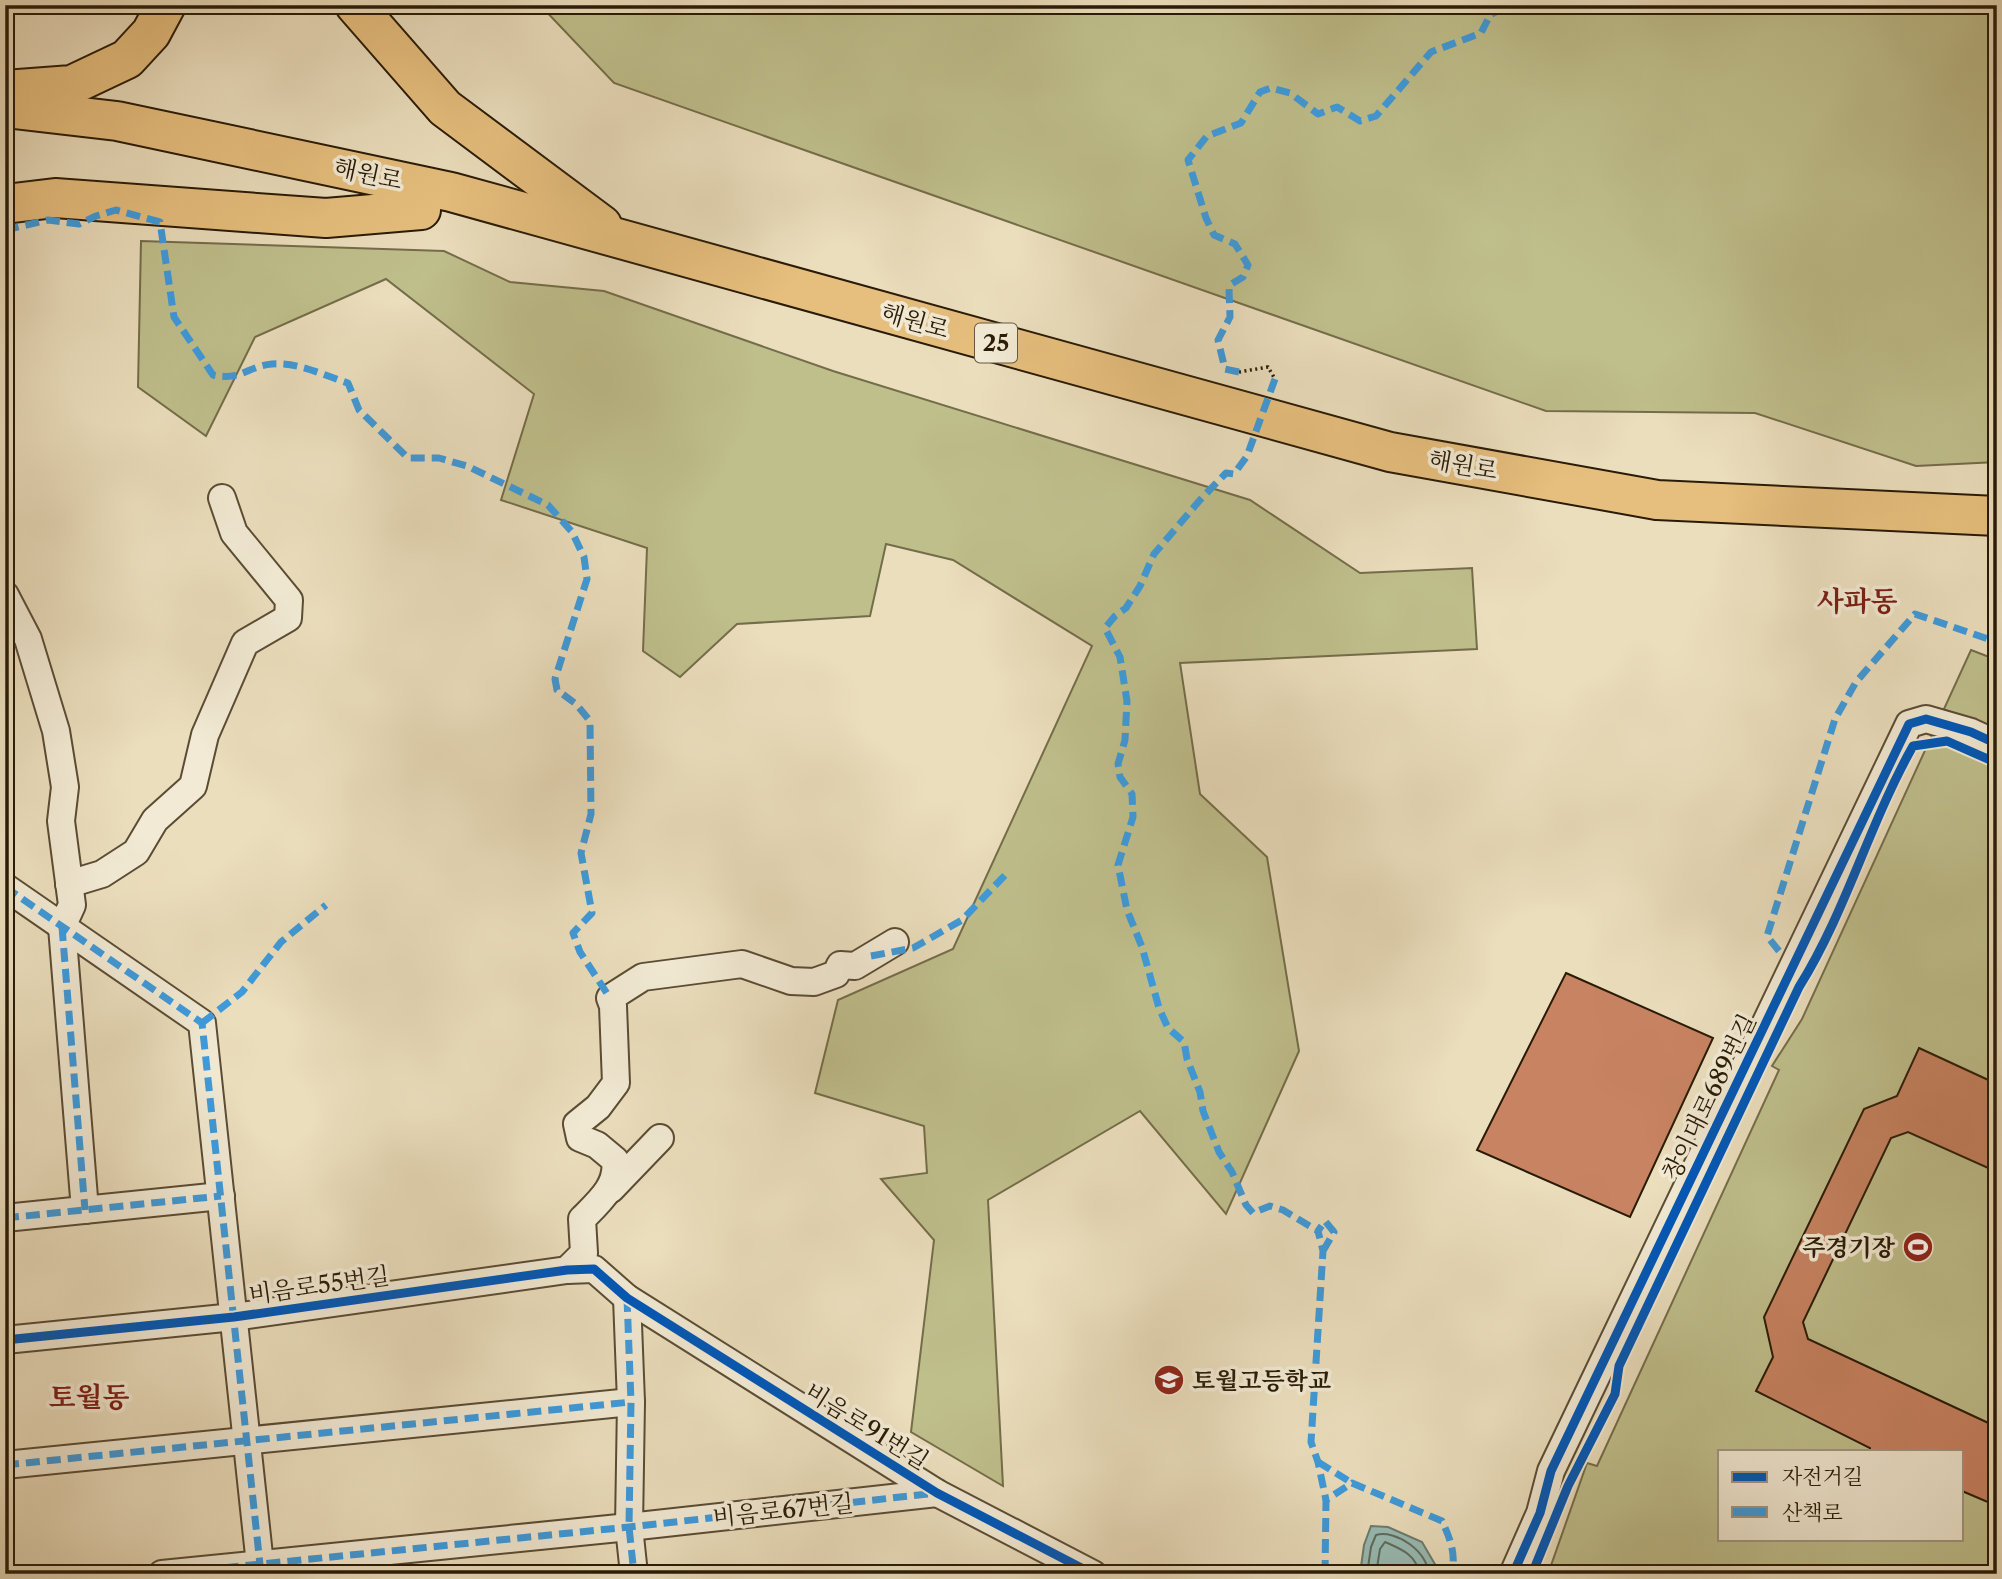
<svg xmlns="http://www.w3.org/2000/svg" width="2002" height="1579" font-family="'Libre Caslon Text','Noto Serif KR',serif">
<rect width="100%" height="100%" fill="#ebdebd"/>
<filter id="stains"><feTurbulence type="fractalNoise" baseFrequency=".00286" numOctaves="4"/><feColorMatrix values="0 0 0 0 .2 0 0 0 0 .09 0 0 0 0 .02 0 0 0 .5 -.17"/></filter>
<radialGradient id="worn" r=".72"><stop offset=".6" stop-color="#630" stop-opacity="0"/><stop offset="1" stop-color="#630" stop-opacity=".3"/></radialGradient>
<!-- green -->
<g fill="#bfbf8c" stroke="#746d4a" stroke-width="2" fill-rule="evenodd">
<polygon points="540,5 1997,5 1997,462 1916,466 1755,413 1546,411 614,83"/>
<polygon points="141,241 444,251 510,282 604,291 833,371 1250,500 1360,573 1472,568 1477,649 1180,663 1200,794 1267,857 1299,1051 1226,1214 1140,1111 988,1200 1003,1486 911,1432 934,1240 881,1179 927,1173 924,1126 815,1093 838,1000 953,949 1092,646 953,560 886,544 870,616 737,624 680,677 643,651 647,548 501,500 534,394 386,279 255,337 206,436 138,387"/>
<path d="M1971,650L1997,660V1574H1548L1587,1463L1597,1466L1779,1070L1772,1066L1802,1019ZM1720,1451H1962V1539H1720Z"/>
</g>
<!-- water -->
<polygon fill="#98bcb5" stroke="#6c7c6f" stroke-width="2" points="1371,1526 1388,1527 1422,1542 1436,1566 1435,1574 1360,1574 1364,1545"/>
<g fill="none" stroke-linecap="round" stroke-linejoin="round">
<!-- shore -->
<g stroke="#606c5e" stroke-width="2">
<path d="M1367,1574L1371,1547L1376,1535C1395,1529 1429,1552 1428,1574"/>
<path d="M1376,1574L1380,1549L1385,1542C1401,1549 1417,1555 1419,1574"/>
</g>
</g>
<!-- building -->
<g fill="#c88362" stroke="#291b07" stroke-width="2">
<polygon points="1566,973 1713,1038 1630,1217 1477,1150"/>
<polygon points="1919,1048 1997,1084 1997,1172 1908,1132 1891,1138 1803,1322 1808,1339 1997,1427 1997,1506 1962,1491 1962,1451 1870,1451 1870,1448 1756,1391 1773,1357 1764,1317 1864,1109 1897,1096"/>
</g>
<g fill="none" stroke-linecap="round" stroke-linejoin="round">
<!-- minor casing -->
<g stroke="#5a4c34" stroke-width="30">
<g id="minor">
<polyline points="5,595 28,639 56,731 65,787 61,821 72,905 62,927 85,1210"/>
<polyline points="69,884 102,874 136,852 155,820 193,786 205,735 245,643 288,618 289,600 234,533 222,498"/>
<polyline points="5,887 202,1023 261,1574"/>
<polyline points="611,1189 660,1138"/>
<polyline points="5,1218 221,1196"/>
<path d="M567,1270L584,1253L582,1219C599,1202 619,1185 615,1160L597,1145L580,1138L577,1124L598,1107L616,1083L613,1006L610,998L643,977L742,964L791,981L814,982L836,974L840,965L855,966L895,942"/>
<polyline points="627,1298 631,1402 629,1527 634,1574"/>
<polyline points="5,1340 234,1317 567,1270 594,1269 627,1298 937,1493 1093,1574"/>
<polyline points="5,1465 631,1402"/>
<polyline points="162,1574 629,1527 937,1493"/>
<polyline points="1513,1574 1540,1513 1551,1471 1909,724 1926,719 1971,732 1997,744"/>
</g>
</g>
<!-- highway casing -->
<g stroke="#291b07" stroke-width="42">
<g id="highway">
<polyline points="355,5 445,108 602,225"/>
<polyline points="5,90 72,85 127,59 151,33 166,5"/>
<polyline points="5,108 117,121 451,192 1390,452 1657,500 1997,516"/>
<polyline points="5,204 55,198 326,218 421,210"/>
</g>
</g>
<!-- path -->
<polyline stroke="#291b07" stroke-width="3.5" stroke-dasharray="2 3.5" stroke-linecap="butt" points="1239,372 1268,367 1275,379"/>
<!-- minor -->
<use href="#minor" stroke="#f2ead4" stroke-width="26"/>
<!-- highway -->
<use href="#highway" stroke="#e6bf7e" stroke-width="38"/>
<!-- quiet -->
<g stroke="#3d9bdd" stroke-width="7" stroke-dasharray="14 7" stroke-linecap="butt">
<path d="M5,230L48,220L79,224L96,216L116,210L160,222L174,317L213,375C241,381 248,366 272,364C298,362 323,375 348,383L359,410L408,458H439L467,466L548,505L572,532L584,557L587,579L555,679L557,690L576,704L590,721L591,814L581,853L592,913L573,933L580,952L610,998"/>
<polyline points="1239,372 1225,369 1218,340 1230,317 1229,288 1230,285 1243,277 1248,265 1235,244 1214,235 1206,218 1188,160 1207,136 1241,123 1260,92 1271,88 1290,93 1318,114 1337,107 1360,121 1376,116 1431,52 1481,33 1490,15 1509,5"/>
<polyline points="1275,379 1247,456 1234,474 1226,473 1200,500 1154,554 1140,586 1126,608 1115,616 1105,628 1120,657 1127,701 1125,740 1118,764 1120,777 1132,794 1133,817 1118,865 1127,910 1142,947 1159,1008 1168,1028 1184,1042 1187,1059 1200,1092 1203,1111 1219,1152 1232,1172 1246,1205 1253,1213 1270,1206 1283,1210 1318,1231"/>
<polyline points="5,887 202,1023 261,1574"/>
<polyline points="62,927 85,1210"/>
<polyline points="1779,951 1767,936 1835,719 1856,682 1915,614 1997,642"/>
<polyline points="871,956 913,948 962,920 1008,872"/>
<polyline points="202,1023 242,992 281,942 326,905"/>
<polyline points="5,1218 221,1196"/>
<polyline points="1323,1251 1334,1232 1325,1221 1318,1231 1323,1251 1311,1442 1318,1462 1326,1500"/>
<polyline points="627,1298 631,1402 629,1527 634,1574"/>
<polyline points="1318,1462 1352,1483"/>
<polyline points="5,1465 631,1402"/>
<polyline points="162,1574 629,1527 937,1493"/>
<path d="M1325,1574L1326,1500L1352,1483L1442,1521C1450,1538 1457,1556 1451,1574"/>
</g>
<!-- cycleway casing -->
<g stroke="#f2ead4" stroke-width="13">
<g id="cycleway">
<polyline points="5,1340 234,1317 567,1270 594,1269 627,1298 937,1493 1093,1574"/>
<polyline points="1513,1574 1540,1513 1551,1471 1909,724 1926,719 1971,732 1997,744"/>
<path d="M1532,1574L1568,1486L1615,1394L1619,1366C1678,1239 1740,1114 1799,987C1846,912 1869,824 1913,746L1947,741L1997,763"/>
</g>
</g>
<!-- cycleway -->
<use href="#cycleway" stroke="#0057b8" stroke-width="9"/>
</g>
<!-- icons -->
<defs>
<g id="stadium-disc" transform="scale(1.575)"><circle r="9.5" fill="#8f2418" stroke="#f2ead4"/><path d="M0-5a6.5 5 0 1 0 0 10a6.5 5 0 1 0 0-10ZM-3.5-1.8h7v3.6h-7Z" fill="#fff"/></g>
<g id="school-disc" transform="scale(1.575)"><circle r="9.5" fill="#8f2418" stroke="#f2ead4"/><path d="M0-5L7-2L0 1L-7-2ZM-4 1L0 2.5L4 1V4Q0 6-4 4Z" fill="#fff"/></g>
</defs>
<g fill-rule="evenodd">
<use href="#stadium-disc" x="1918" y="1247"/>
<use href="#school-disc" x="1169" y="1380"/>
</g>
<g text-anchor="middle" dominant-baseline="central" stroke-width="7" stroke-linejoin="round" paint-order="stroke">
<!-- shield labels -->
<rect fill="#f2ead4" stroke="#655944" stroke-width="2" x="975" y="323.5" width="42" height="39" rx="5"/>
<g font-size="23" font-weight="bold" fill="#291b07">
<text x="996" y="343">25</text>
</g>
<!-- street labels -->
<g font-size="24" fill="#291b07" stroke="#f2ead4">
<text transform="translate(368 174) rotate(12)">해원로</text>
<text transform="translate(915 321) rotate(16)">해원로</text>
<text transform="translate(1463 465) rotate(10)">해원로</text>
<text transform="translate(1709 1097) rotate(-64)">창이대로689번길</text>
<text transform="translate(319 1285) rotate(-8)">비음로55번길</text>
<text transform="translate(867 1426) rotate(32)">비음로91번길</text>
<text transform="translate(783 1510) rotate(-6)">비음로67번길</text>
</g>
<!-- poi labels -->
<g font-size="24" font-weight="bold" fill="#291b07" stroke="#f2ead4" text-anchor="end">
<text x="1895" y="1247">주경기장</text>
<text x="1192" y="1380" text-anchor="start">토월고등학교</text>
</g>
<!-- quarter labels -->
<g font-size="28" font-weight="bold" fill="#7a1f14" stroke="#f2ead4">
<text x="1857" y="601">사파동</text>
<text x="89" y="1397">토월동</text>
</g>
</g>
<!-- margin -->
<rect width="2002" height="1579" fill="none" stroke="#ebdebd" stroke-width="28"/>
<rect x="7" y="7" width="1988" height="1565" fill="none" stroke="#291b07" stroke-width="3.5"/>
<rect x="14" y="14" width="1974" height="1551" fill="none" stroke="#291b07" stroke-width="2"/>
<!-- legend -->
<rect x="1718" y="1450" width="245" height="91" fill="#f2ead4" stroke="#a29782" stroke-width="2"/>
<rect x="1732" y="1472" width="35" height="10" fill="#0057b8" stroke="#a29782" stroke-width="2"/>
<text x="1782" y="1484" font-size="21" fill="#291b07">자전거길</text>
<rect x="1732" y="1507" width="35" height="10" fill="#3d9bdd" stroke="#a29782" stroke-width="2"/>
<text x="1782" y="1520" font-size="21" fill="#291b07">산책로</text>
<rect width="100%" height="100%" filter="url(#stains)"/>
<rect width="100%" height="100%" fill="url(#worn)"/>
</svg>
